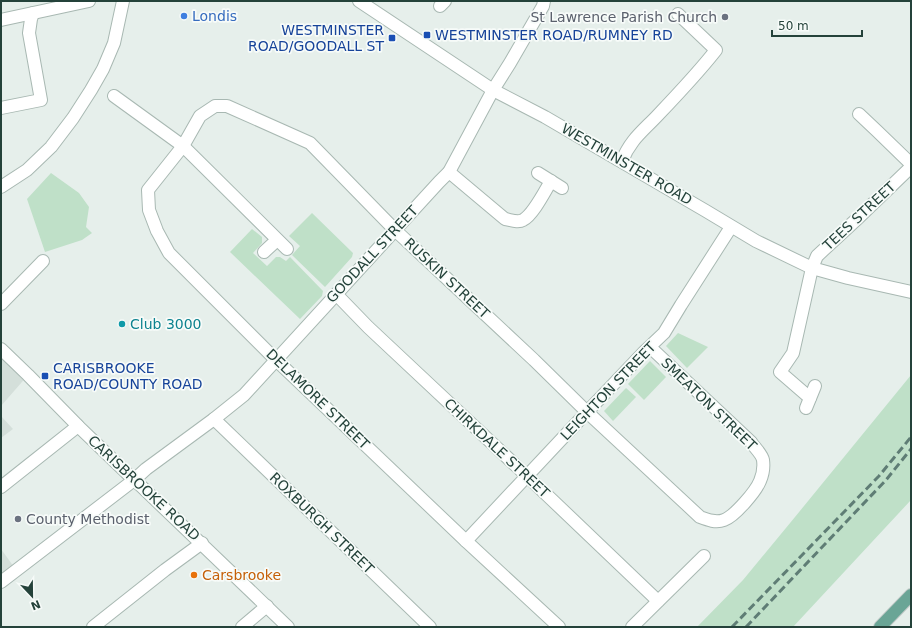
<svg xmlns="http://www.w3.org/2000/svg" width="912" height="628" font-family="'DejaVu Sans',sans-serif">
<rect width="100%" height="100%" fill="#e6efeb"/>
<!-- built -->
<g fill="#d4dfda">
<polygon points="1,349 28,375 1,406"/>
<polygon points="1,416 13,429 1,438"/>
<polygon points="1,549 14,567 1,577"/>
</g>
<!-- green -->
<g fill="#bfe0c8">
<polygon points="51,173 79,193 89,207 86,227 92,233 82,240 45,252 27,199"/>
<polygon points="312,213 353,253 352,257 325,287 292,255 300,246 289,236"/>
<polygon points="252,229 262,237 262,243 253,253 267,266 276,257 280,257 286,261 290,257 323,291 322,296 300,319 230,252"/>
<polygon points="678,333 708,347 687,368 666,346"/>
<polygon points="650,361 666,377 644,400 628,384"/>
<polygon points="911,375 911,500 793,627 697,627 743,580 795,517"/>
<polygon points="626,388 636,397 613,421 604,411"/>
</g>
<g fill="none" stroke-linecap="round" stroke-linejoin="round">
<!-- minor casing -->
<g stroke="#a8b8b2" stroke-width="14">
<g id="minor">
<polyline points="359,1 493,90 545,117 706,211 756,241 812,268 848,278 911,292"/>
<polyline points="440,6 445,1"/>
<polyline points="1,20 89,1"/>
<polyline points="114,96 183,146 287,249"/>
<polyline points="1,108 41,100 29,33 31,19 33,13"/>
<polyline points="859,114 877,131 911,164"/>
<path d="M622,161C630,140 643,131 658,115C678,94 698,73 716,50L678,14"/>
<path d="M449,172L505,219C511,220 518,223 523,220C533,215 545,191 551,181"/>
<polyline points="538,173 562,188"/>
<polyline points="1,187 27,170 51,147 73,118 91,90 103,69 114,43 123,1"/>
<polyline points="264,252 277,240"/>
<polyline points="336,294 368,327 527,476 658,601"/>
<polyline points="1,304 43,261"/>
<polyline points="1,349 28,375 78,426 134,480 141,486 288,627"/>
<polyline points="810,398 780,372 793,353 812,268 817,256 858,218 911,167"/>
<polyline points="806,408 815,386"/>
<polyline points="214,419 430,627"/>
<polyline points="1,487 78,426"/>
<polyline points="466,541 587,412 644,352 664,333 681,305 731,227"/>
<polyline points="1,582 134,480 146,469 214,419 244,395 439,182 449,172 493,90 510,63 543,6 544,1"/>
<polyline points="93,627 165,570 202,543"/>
<polyline points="242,627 267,606"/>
<path d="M559,627L466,541L276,360L169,253L157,231L149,210L148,190L183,146L200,116L215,106H227L310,143L395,230L534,360L587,412L700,517C708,520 716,523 724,520C735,516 756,491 760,481C763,474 764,467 763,460C762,454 754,447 751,442L650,347"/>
<polyline points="632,627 704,556"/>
</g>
</g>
<!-- major casing -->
<g stroke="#c2cac8" stroke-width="14">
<polyline id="major" points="880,627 911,595"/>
</g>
<!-- minor -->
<use href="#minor" stroke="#fff" stroke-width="12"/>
<!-- major -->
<use href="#major" stroke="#6aa596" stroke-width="12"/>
<!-- rail -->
<g stroke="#5f7d75" stroke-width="3" stroke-dasharray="8 4" stroke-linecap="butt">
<polyline points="732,627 879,476 911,437"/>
<polyline points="746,627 886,480 911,449"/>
</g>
</g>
<!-- markers -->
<circle fill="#3f7fe0" stroke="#f7fbf9" stroke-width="1.5" cx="184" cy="16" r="4"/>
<g fill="#6b7280" stroke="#f7fbf9" stroke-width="1.5">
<circle cx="725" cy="17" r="4"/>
<circle cx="18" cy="519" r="4"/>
</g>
<g fill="#1a4fb4" stroke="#f7fbf9" stroke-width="1.5">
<rect x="423" y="31" width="8" height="8" rx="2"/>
<rect x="388" y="34" width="8" height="8" rx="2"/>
<rect x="41" y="372" width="8" height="8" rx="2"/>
</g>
<circle fill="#0f9aa8" stroke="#f7fbf9" stroke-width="1.5" cx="122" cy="324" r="4"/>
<circle fill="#e8710a" stroke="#f7fbf9" stroke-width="1.5" cx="194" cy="575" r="4"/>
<g text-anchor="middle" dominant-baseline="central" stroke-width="3.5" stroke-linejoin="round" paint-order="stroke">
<!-- shop labels -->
<g font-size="14" fill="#366cbe" stroke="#f7fbf9" text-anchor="start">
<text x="192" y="16">Londis</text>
</g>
<!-- worship labels -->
<g font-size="14" fill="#5b616d" stroke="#f7fbf9" text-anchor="end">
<text x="717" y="17">St Lawrence Parish Church</text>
<text x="26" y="519" text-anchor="start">County Methodist</text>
</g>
<!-- transit labels -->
<g font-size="14" fill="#164399" stroke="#f7fbf9" text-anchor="start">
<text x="384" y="30" text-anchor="end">WESTMINSTER<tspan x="384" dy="16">ROAD/GOODALL ST</tspan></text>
<text x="435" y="35">WESTMINSTER ROAD/RUMNEY RD</text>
<text x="53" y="368">CARISBROOKE<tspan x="53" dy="16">ROAD/COUNTY ROAD</tspan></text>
</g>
<!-- street labels -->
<g font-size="14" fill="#24423a" stroke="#f7fbf9">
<text transform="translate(627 164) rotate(30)">WESTMINSTER ROAD</text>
<text transform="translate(859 216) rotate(-43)">TEES STREET</text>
<text transform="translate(372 254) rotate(-47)">GOODALL STREET</text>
<text transform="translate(447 278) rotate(43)">RUSKIN STREET</text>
<text transform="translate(608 391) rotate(-46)">LEIGHTON STREET</text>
<text transform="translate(318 399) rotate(44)">DELAMORE STREET</text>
<text transform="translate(709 404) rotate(44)">SMEATON STREET</text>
<text transform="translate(497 448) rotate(43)">CHIRKDALE STREET</text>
<text transform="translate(144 488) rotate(43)">CARISBROOKE ROAD</text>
<text transform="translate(322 523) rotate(44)">ROXBURGH STREET</text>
</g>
<!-- culture labels -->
<g font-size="14" fill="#0d838f" stroke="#f7fbf9" text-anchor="start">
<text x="130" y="324">Club 3000</text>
</g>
<!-- food labels -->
<g font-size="14" fill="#c56008" stroke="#f7fbf9" text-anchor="start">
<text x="202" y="575">Carsbrooke</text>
</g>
</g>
<!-- border -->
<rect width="912" height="628" fill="none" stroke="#24423a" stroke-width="4"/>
<!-- north arrow -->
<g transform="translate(32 596) rotate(158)" stroke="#f7fbf9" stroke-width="3" paint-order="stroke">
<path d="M0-3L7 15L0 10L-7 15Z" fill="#24423a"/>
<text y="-6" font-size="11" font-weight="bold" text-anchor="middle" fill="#24423a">N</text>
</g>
<!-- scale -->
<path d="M772 30v6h90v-6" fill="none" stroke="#24423a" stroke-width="2"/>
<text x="778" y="30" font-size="12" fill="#24423a" stroke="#f7fbf9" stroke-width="3" paint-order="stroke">50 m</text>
</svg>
